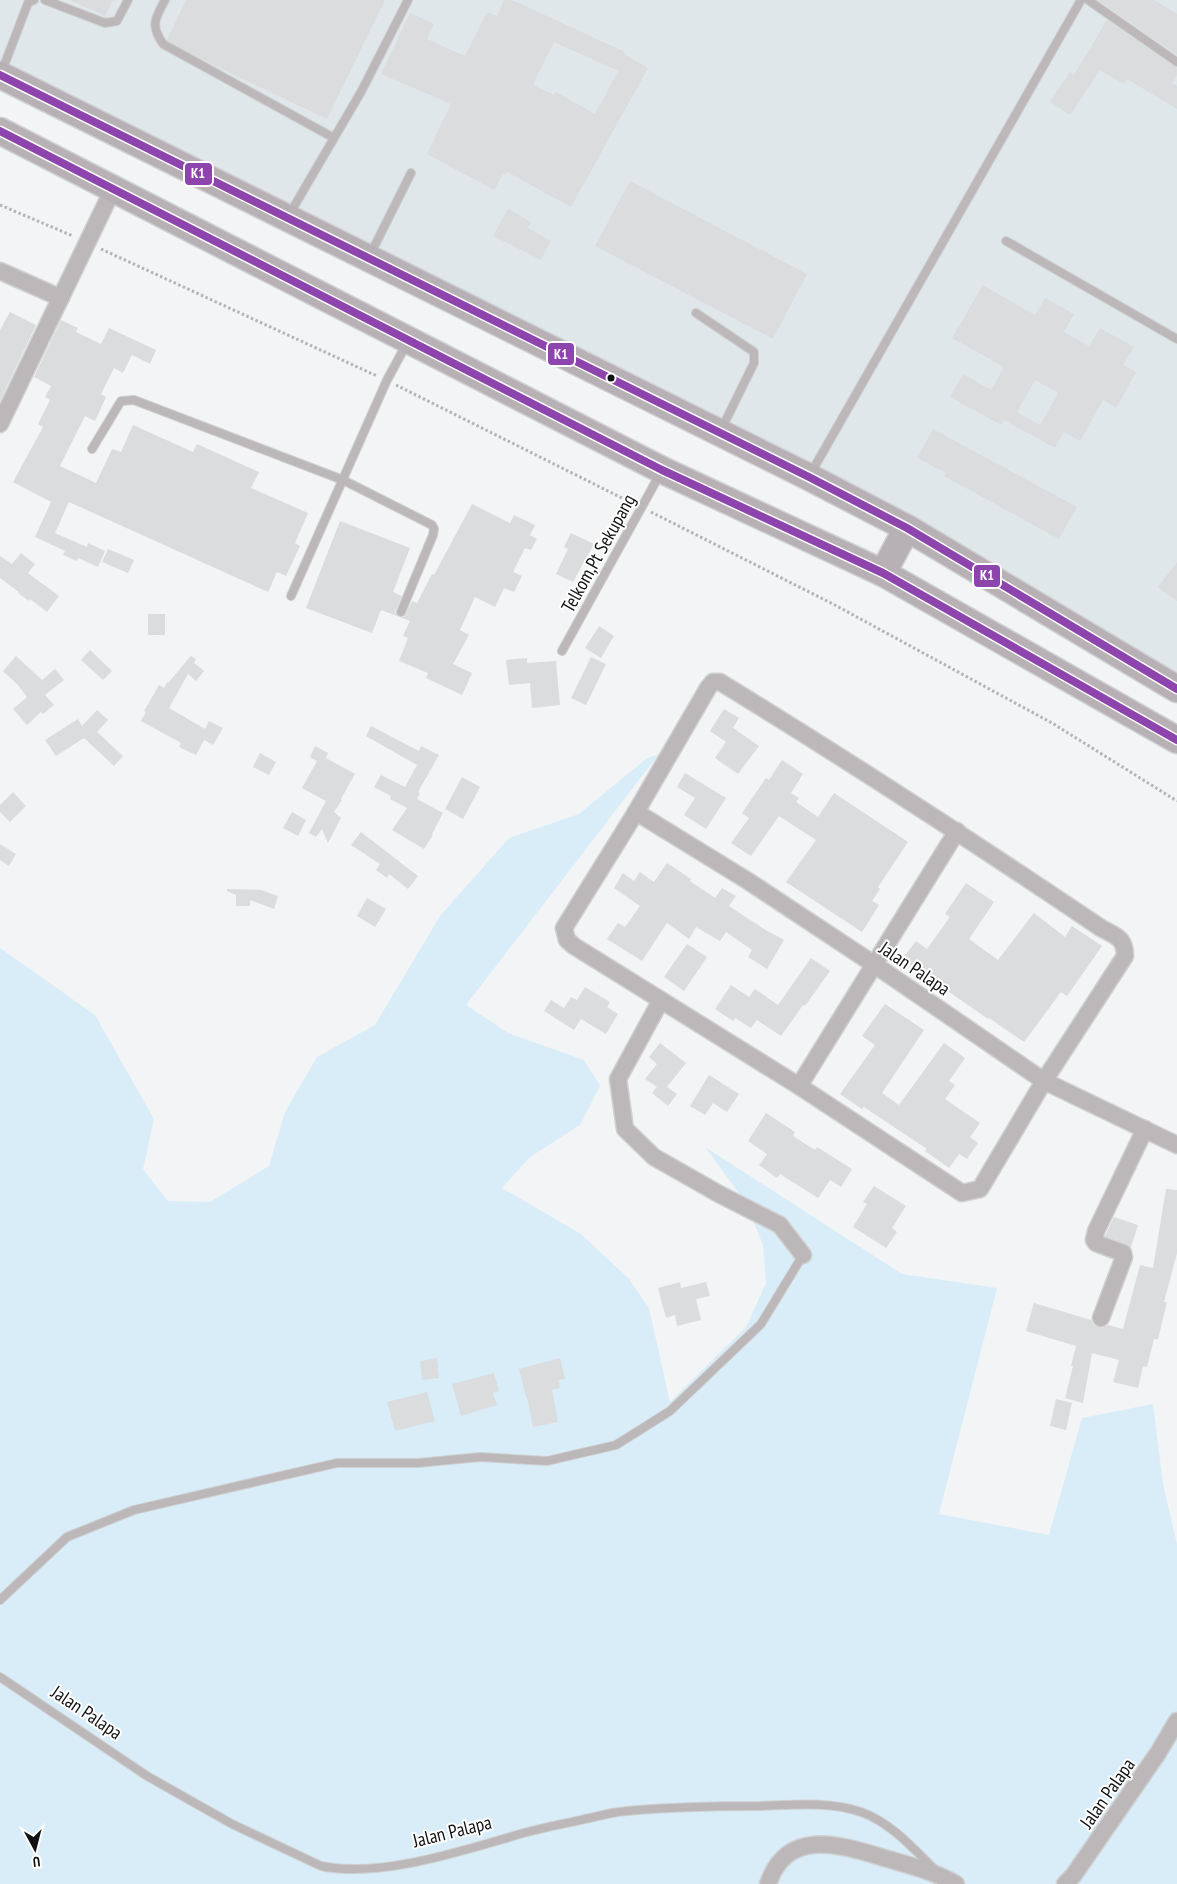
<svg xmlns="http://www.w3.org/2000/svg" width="1177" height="1884" font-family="'PT Sans Narrow',sans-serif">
<rect width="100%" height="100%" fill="#f2f4f6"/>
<!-- built -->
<polygon fill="#e0e7eb" points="0,0 1177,0 1177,673 869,495 0,74"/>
<!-- green -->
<polygon fill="#d9edf8" points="659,754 466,1005 508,1033 584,1060 600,1086 580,1125 530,1157 502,1188 581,1234 629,1279 649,1308 670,1402 746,1327 766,1283 763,1245 746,1203 705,1147 902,1274 997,1288 939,1514 1049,1535 1082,1418 1153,1404 1163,1484 1177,1544 1177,1884 0,1884 0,948 95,1015 154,1119 143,1169 168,1201 210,1202 269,1166 285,1112 317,1057 375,1025 440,916 509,838 579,814 646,759"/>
<!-- building -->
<g fill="#dadcdd" fill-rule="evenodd">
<polygon points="70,0 113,0 105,16"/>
<polygon points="186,0 385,0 327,119 199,58 167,40"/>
<path d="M504,0H512L625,52L624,54L648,68L571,207L507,172L505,175L503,174L494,190L427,154L451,104L381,74L410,13L434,24L427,39L465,56L487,12L497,16ZM554,42L618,71L595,114L556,92L554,95L533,85Z"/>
<polygon points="1098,0 1154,0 1177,14 1177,55"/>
<polygon points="1107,20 1177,68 1177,75 1172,83 1177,86 1177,109 1127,79 1124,84 1100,70 1070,115 1050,102 1070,72 1074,75"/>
<polygon points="630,181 807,274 773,339 595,246"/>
<polygon points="508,209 531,222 528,228 551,241 541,260 493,236"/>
<path d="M983,285L1035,315L1045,298L1074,314L1064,332L1089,346L1100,328L1134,347L1123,365L1136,372L1116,408L1103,400L1080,441L1064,432L1055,448L1004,420L1001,425L950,397L963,374L991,390L1004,367L952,338ZM1035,380L1058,393L1040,425L1017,412Z"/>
<polygon points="10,312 36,325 0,401 0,330"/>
<polygon points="61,320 78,328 76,332 101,344 109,328 156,350 150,364 132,355 123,373 114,368 101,394 106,397 95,421 85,416 60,466 96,483 112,449 121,452 133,425 193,452 197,444 259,472 251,488 308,513 295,543 300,546 286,576 277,572 268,592 69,502 55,533 87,547 88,543 105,551 98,567 78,558 77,561 63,555 65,551 35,537 51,502 13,482 43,427 38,424 50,400 45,397 51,386 34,377"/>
<polygon points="933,429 1077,507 1059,539 944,476 946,473 917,458"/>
<polygon points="472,504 510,523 514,515 535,525 530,535 537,539 531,550 525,548 513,572 522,576 514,592 504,588 495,607 475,597 460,630 469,635 453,664 472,673 462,695 426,678 428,673 399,661 408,638 403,636 410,621 381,610 372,633 306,608 340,521 410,548 393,592 402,596 395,612 398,617 404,617 412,601 417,603 432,574 434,575"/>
<polygon points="571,533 594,544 573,582 556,574 568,549 564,547"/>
<polygon points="108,549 134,560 128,573 102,562"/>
<polygon points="21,553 35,564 28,573 59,596 47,612 30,599 29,601 18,593 19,592 0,578 0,556 12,564"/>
<polygon points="1177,562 1177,601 1158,587"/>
<rect x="148" y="614" width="17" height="21"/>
<polygon points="599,626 614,636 601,658 585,648"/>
<polygon points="90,650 112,671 103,680 81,660"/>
<polygon points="16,656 42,680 55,669 64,680 45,695 54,705 43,714 41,712 27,725 13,709 27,697 18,685 3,671"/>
<polygon points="191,656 196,659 194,663 204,671 196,681 188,674 169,708 205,729 209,721 223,728 213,745 204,740 196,755 179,747 181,743 141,721 146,712 144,711 159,685 164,688 167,682 168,683"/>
<polygon points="591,657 606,664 586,705 571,698"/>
<polygon points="527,658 527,663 556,661 560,705 532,708 530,683 509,685 506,660"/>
<polygon points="724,709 739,718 733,728 759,746 738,774 715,758 726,742 710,731"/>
<polygon points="97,710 108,720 97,732 123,756 114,766 84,738 56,756 45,740 78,719 82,726"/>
<polygon points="371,726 419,751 421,746 439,755 418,792 420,793 417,799 443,813 432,834 433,835 424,849 392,830 407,808 390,799 391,796 374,787 381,775 405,787 417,765 366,736"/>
<polygon points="315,746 328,753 326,758 355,774 341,799 342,800 334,812 341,818 328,843 322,829 316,837 309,833 326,801 302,788 317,761 310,757"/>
<polygon points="260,753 276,762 269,775 253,767"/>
<polygon points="782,760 803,774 791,793 799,798 796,802 818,817 834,793 908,842 878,887 880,889 872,901 879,905 862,932 786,882 816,840 779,816 751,856 731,843 749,818 742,813 766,778 769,780"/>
<polygon points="685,773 726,798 706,829 684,815 695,798 677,787"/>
<polygon points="462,777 480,787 463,819 445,809"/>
<polygon points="13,792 26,806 10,822 0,812 0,805"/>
<polygon points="292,812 306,820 298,836 283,828"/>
<polygon points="361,832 418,876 408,889 389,874 387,878 376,870 380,864 351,845"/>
<polygon points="0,844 16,854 9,866 0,860"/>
<polygon points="667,863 691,879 690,881 715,898 722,888 736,896 729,906 764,929 784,940 767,969 748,957 752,950 726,932 720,941 696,927 689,939 667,923 642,961 607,939 618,923 625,927 640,906 614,888 623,873 634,881 640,872 654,882"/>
<polygon points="966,883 994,902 969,939 998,960 1034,913 1065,937 1072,926 1102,946 1067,996 1061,992 1024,1042 989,1018 988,1019 902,959 916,941 927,949 950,917 945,914"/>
<polygon points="227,889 261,890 278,896 274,909 250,900 250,906 236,906 236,895 227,891"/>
<polygon points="367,898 386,909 375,927 357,916"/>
<polygon points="687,944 707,957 684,991 664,977"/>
<polygon points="811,958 830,971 805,1006 803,1005 781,1036 757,1020 751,1028 735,1018 733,1021 715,1009 731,985 749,997 755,989 778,1005"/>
<polygon points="585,987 610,1002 607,1007 618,1014 606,1034 581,1019 574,1030 544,1011 551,1000 564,1008 571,997 577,1000"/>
<polygon points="885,1004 924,1030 882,1093 899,1105 944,1043 965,1058 949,1081 955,1085 945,1099 980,1123 970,1137 978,1143 967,1159 959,1154 949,1168 925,1151 927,1149 864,1107 862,1109 840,1094 875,1045 862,1036"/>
<polygon points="660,1043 686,1063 667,1087 677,1094 668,1106 652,1093 657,1087 645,1079 657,1064 649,1057"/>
<polygon points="709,1075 739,1094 727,1112 713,1103 705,1115 690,1106"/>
<polygon points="766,1113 795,1132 793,1136 815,1150 817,1147 852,1169 841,1187 830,1180 818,1198 780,1174 777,1178 759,1165 767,1154 748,1141"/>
<polygon points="874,1186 906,1206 892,1228 897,1232 886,1248 853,1227 867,1204 863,1202"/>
<polygon points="1166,1189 1177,1190 1177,1253 1164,1302 1167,1302 1158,1339 1154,1339 1147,1367 1143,1366 1138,1388 1113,1382 1119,1360 1092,1353 1083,1403 1065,1398 1073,1366 1071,1366 1076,1346 1026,1331 1034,1303 1091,1320 1094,1325 1098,1327 1103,1328 1108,1325 1123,1329 1140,1265 1153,1268"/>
<polygon points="1114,1217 1138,1225 1131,1247 1126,1244 1105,1236"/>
<polygon points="680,1282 681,1288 706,1282 710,1296 696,1299 701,1320 677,1326 675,1315 666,1318 658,1288"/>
<polygon points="437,1358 439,1378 422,1380 420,1361"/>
<polygon points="560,1358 565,1379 558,1380 560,1388 552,1390 558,1422 533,1427 527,1397 526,1397 519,1369"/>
<polygon points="494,1373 499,1391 493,1393 497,1405 461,1416 452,1384"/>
<polygon points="427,1392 435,1421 395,1431 387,1402"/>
<polygon points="1056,1399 1072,1403 1066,1430 1050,1426"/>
</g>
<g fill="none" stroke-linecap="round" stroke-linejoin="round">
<!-- service casing -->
<g stroke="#cfd0d1" stroke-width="10">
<g id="service">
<polyline points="45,0 105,23 117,21 128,0"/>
<path d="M165,0C155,19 150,25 163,44L334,138"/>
<polyline points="1088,0 1177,62"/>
<polyline points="2,71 28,3 34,0"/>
<polyline points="289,215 361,92 408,0"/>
<polyline points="1006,241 1177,339"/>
<polyline points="370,255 411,173"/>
<polyline points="696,313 754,352 754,363 721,430"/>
<polyline points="92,449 121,401 134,400 343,480 432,525 434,529 433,535 401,612"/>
<polyline points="811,473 1081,0"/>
<polyline points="291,596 387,380 407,343"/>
<polyline points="562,651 660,474"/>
<polyline points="0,1600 67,1537 134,1510 337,1463 418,1463 480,1457 547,1461 616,1445 670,1411 761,1324 803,1255"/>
<path d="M0,1677L147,1776L232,1824L321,1866C383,1879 470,1848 531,1831C551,1826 571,1822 590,1818C602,1815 615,1812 627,1811C671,1807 716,1806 760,1806C793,1805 829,1801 861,1812C890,1822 914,1849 935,1870"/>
</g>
</g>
<!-- minor casing -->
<g stroke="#cfd0d1" stroke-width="19">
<g id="minor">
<polyline points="0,271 61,298"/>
<polyline points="0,424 113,189"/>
<path d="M713,682H720C849,761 975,843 1101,928C1115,936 1125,937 1125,956L1044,1081L980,1189L962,1193L799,1086L574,946L567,940L564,928L636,812L708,688Z"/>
<polyline points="636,812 748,881 875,965 1044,1081 1177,1145"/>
<polyline points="661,1000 618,1079 625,1129 654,1157 719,1194 780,1225 803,1255"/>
<polyline points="799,1086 957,831"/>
<polyline points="1101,1318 1124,1257 1123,1253 1096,1243 1094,1240 1096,1231 1145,1129"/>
<path d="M768,1884C788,1825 844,1846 888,1859C912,1866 935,1872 956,1884"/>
<polyline points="1065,1884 1073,1876 1158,1753 1177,1721"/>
</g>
</g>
<!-- trunk casing -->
<g stroke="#cfd0d1" stroke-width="29">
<g id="trunk">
<polyline points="0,75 809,477 907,528 1177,689"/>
<polyline points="0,131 662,470 883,573 1177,740"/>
<polyline points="883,573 907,528"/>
</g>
</g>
<!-- path -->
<g stroke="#b6b3b5" stroke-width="3" stroke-dasharray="2.5 2.5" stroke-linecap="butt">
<polyline points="0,205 73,236"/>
<polyline points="101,249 377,376"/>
<polyline points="396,385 632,503"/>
<polyline points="651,512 833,604 1052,723 1177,801"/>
</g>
<!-- service -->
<use href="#service" stroke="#bcb7b9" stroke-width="8"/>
<!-- minor -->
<use href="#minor" stroke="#bcb7b9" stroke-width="16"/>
<!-- trunk -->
<use href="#trunk" stroke="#b7b0b4" stroke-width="26"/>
<!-- bus-1 casing -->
<g stroke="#fff" stroke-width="11">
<g id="bus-1">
<polyline points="0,75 809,477 907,528 1177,689"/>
<polyline points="0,131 662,470 883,573 1177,740"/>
</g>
</g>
<!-- bus-1 -->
<use href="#bus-1" stroke="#8e44ad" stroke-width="8"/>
</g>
<!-- markers -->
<circle fill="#101112" stroke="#fff" stroke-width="2" cx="611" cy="378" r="4.5"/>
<g text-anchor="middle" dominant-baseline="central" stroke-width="4" stroke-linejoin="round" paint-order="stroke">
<!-- street labels -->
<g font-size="19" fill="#101112" stroke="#fff">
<text transform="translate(598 553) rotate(-61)">Telkom,Pt Sekupang</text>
<text transform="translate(915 968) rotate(34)">Jalan Palapa</text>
<text transform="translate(87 1712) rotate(34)">Jalan Palapa</text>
<text transform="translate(1107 1793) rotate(-55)">Jalan Palapa</text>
<text transform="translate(452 1831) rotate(-14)">Jalan Palapa</text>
</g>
</g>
<g stroke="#fff" stroke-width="2">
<rect x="184" y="162" width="29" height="24" rx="5" fill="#8e44ad"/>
<rect x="547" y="342" width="28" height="24" rx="5" fill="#8e44ad"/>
<rect x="973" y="564" width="28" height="24" rx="5" fill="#8e44ad"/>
</g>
<g font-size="14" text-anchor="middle" font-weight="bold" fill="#fff">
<text x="198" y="178">K1</text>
<text x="561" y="359">K1</text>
<text x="987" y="580">K1</text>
</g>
<!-- north arrow -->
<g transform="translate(35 1849) rotate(173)" stroke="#ffffff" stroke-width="4" paint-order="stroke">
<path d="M0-4L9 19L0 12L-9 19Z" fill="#101112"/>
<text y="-8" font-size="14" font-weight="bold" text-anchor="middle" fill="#101112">U</text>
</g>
</svg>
